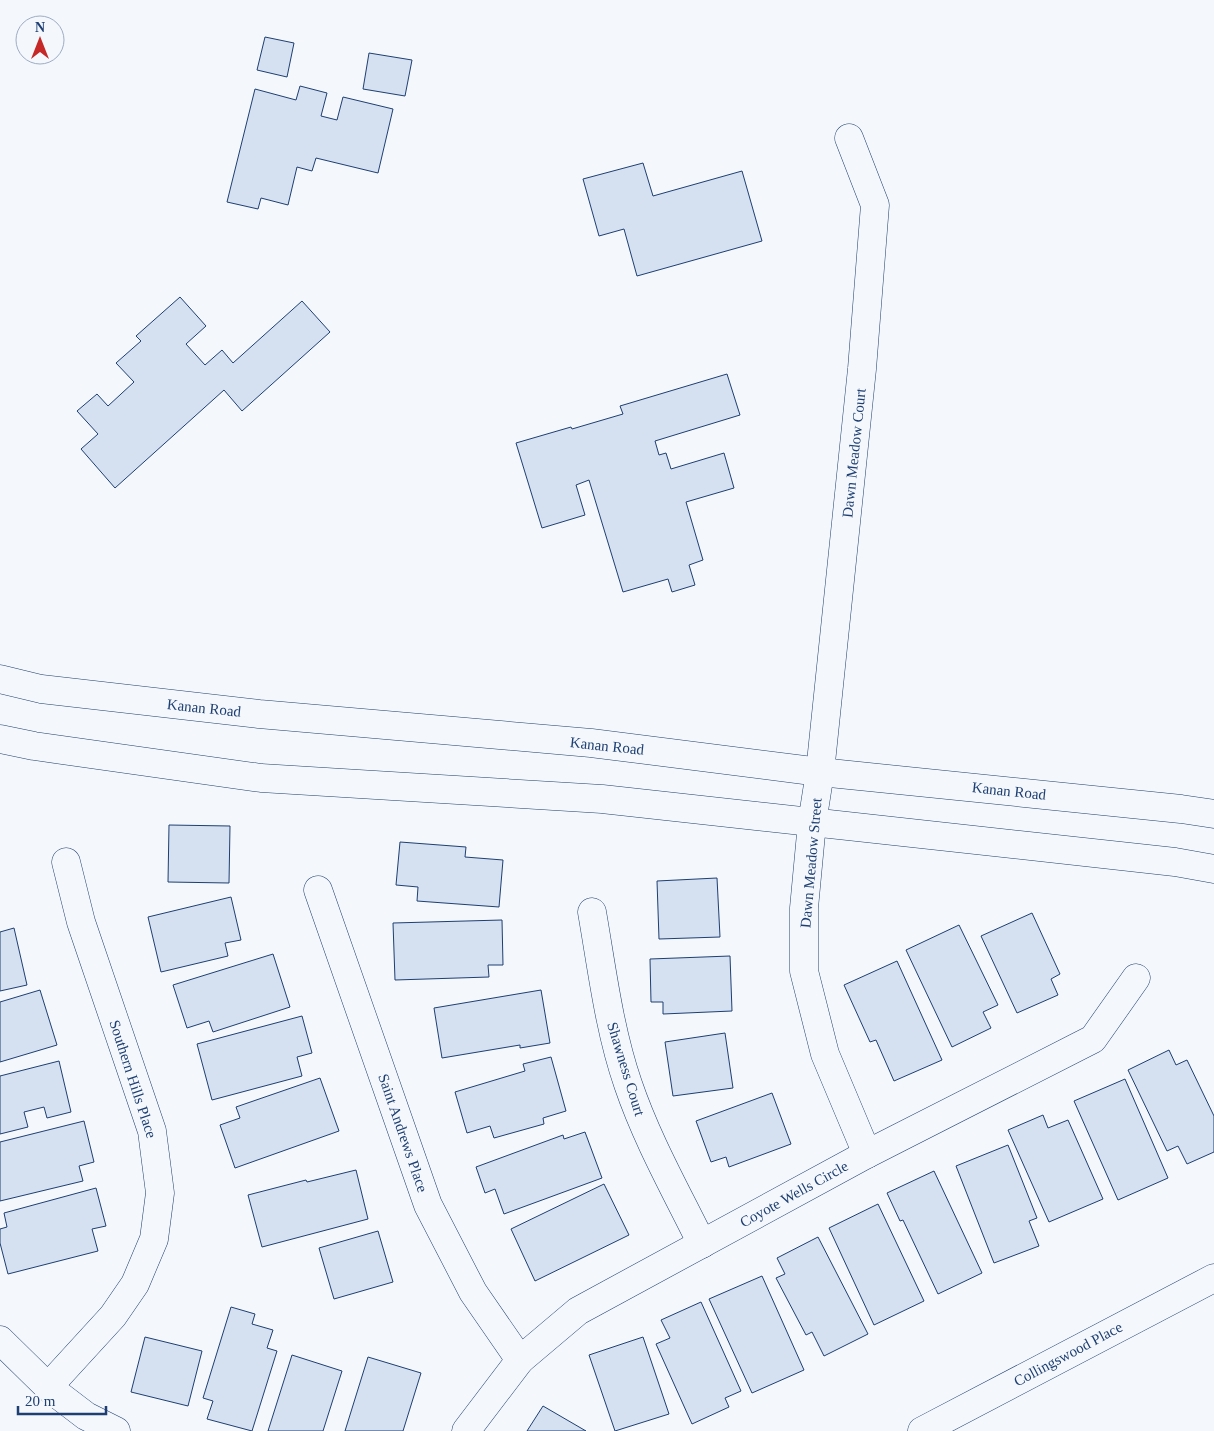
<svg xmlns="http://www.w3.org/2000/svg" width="1214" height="1431" font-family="'Times New Roman',serif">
<rect width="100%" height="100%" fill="#f4f7fb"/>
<!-- building -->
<g fill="#d5e0f0" stroke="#1d3f73">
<polygon points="265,37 294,43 287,77 257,70"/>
<polygon points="369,53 412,60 405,96 363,89"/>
<polygon points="300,86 327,93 321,116 337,120 343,97 393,109 378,173 316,158 312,171 297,167 288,205 261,198 258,209 227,202 255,89 296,100"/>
<polygon points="643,163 653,196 742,171 762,241 637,276 624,229 599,236 583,179"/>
<polygon points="180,297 206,326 186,344 205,365 222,350 233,363 302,301 330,332 242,411 224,390 115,488 81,449 98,434 77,411 97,394 108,406 134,382 116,363 141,341 136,336"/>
<polygon points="727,374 740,415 655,441 659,455 666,453 671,469 724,453 734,488 686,502 703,560 689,565 695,585 672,592 668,579 623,592 589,480 576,485 585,515 542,528 516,443 571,427 572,429 623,414 620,406"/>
<polygon points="169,825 230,826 229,883 168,882"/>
<polygon points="400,842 466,847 465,857 503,860 499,907 417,901 418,887 396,885"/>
<polygon points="717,878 720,937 659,939 657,881"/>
<polygon points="231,897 241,940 225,943 228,956 161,972 148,917"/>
<polygon points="1032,913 1060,974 1051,979 1058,995 1017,1013 981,936"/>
<polygon points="502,920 503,965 488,965 489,977 395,980 393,923"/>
<polygon points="959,925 998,1005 983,1012 991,1028 952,1047 906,950"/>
<polygon points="14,928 27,985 0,991 0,932"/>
<polygon points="273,954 290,1007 213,1032 209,1021 187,1028 173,985"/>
<polygon points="730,956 732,1011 663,1014 663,1002 651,1002 650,959"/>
<polygon points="897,961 942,1060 894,1081 876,1040 870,1042 844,985"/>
<polygon points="40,990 57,1045 0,1062 0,1002"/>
<polygon points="541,990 550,1043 520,1048 520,1045 442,1058 434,1008"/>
<polygon points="302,1016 312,1053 297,1057 302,1076 212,1100 197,1044"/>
<polygon points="725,1033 733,1088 673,1096 665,1042"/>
<polygon points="1169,1050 1176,1065 1187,1060 1214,1116 1214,1152 1187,1164 1178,1146 1167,1151 1128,1070"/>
<polygon points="551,1057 566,1111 543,1118 544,1124 494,1138 490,1126 467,1133 455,1092 525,1071 523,1064"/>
<polygon points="59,1061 71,1112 47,1118 44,1107 24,1112 28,1127 0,1134 0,1076"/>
<polygon points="320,1078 339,1131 235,1168 220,1125 240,1118 236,1107"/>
<polygon points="1125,1079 1168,1178 1118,1200 1074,1101"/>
<polygon points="772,1093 791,1144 729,1167 726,1157 711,1162 696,1121"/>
<polygon points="1043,1115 1048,1128 1068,1120 1103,1199 1049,1222 1008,1130"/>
<polygon points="84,1121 94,1162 79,1166 83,1181 0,1201 0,1142"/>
<polygon points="585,1132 602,1178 504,1214 495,1189 485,1193 476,1167 563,1135 564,1139"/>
<polygon points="1008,1145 1037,1218 1029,1221 1039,1246 994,1263 956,1166"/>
<polygon points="356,1170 368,1219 262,1247 248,1195 306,1180 307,1182"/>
<polygon points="934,1171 982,1273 938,1294 903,1220 900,1221 887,1193"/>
<polygon points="604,1184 629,1235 535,1281 511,1229"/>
<polygon points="96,1188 106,1226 92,1229 98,1251 8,1274 0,1243 0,1229 7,1227 4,1213"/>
<polygon points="878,1204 924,1301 874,1325 829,1228"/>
<polygon points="378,1231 393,1282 334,1299 319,1248"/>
<polygon points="818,1237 868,1334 824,1356 812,1332 806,1335 776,1278 785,1274 777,1258"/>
<polygon points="762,1276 804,1370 752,1393 709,1299"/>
<polygon points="701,1302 741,1391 725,1398 729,1407 692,1424 656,1344 670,1338 661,1320"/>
<polygon points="231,1307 255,1314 252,1324 273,1330 267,1348 277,1351 252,1431 207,1419 213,1401 203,1398"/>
<polygon points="145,1337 202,1351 188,1406 131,1392"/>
<polygon points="643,1337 669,1414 615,1431 589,1355"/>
<polygon points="292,1355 342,1371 323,1431 268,1431"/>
<polygon points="368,1357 421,1373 403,1431 345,1431"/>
<polygon points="543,1406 586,1431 527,1431"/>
</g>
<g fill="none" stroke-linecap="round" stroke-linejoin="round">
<!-- minor casing -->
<g stroke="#1d3f73" stroke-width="29">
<g id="minor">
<polyline points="849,138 875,205 862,369 820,772 812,823 804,908 804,971 825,1054 867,1154"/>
<polyline points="318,890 428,1205 473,1292 520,1360"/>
<path d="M592,912C602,969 609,1029 628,1084C647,1140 676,1191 702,1244"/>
<polyline points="0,1340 48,1387 86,1416 116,1431"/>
<polyline points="48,1387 113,1316 135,1284 154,1239 160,1193 152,1131 81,922 66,862"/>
<polyline points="466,1431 520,1360 578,1311 867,1154 1093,1039 1136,978"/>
<polyline points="922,1431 1214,1278"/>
</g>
</g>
<!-- major casing -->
<g stroke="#1d3f73" stroke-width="29">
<g id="major">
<polyline points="0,679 41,689 259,714 591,743 820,772 1181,809 1214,814"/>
<polyline points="0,739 34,746 261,778 602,799 1175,862 1214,869"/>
</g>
</g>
<!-- minor -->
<use href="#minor" stroke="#f4f7fb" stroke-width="28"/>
<!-- major -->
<use href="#major" stroke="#f4f7fb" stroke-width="28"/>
</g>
<g text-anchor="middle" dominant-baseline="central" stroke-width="4" stroke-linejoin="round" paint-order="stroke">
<!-- street labels -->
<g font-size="15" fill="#1d3f73" stroke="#f4f7fb">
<text transform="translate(854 453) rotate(-84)">Dawn Meadow Court</text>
<text transform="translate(204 708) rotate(6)">Kanan Road</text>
<text transform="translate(607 746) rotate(6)">Kanan Road</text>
<text transform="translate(1009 791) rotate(6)">Kanan Road</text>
<text transform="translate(811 863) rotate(-85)">Dawn Meadow Street</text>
<text transform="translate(626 1069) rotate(73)">Shawness Court</text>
<text transform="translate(133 1079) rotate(72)">Southern Hills Place</text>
<text transform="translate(403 1133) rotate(71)">Saint Andrews Place</text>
<text transform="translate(794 1194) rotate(-29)">Coyote Wells Circle</text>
<text transform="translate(1068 1354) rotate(-28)">Collingswood Place</text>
</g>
</g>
<!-- north arrow -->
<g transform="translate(40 40)"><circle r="24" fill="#f4f7fb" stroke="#9eadc5"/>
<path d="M0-4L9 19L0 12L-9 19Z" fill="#c62828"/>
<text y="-8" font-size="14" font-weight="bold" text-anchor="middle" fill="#1d3f73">N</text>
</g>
<!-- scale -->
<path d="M18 1406v8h88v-8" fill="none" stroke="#1d3f73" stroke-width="2.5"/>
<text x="25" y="1406" font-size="15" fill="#1d3f73" stroke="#f4f7fb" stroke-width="4" paint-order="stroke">20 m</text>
</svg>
